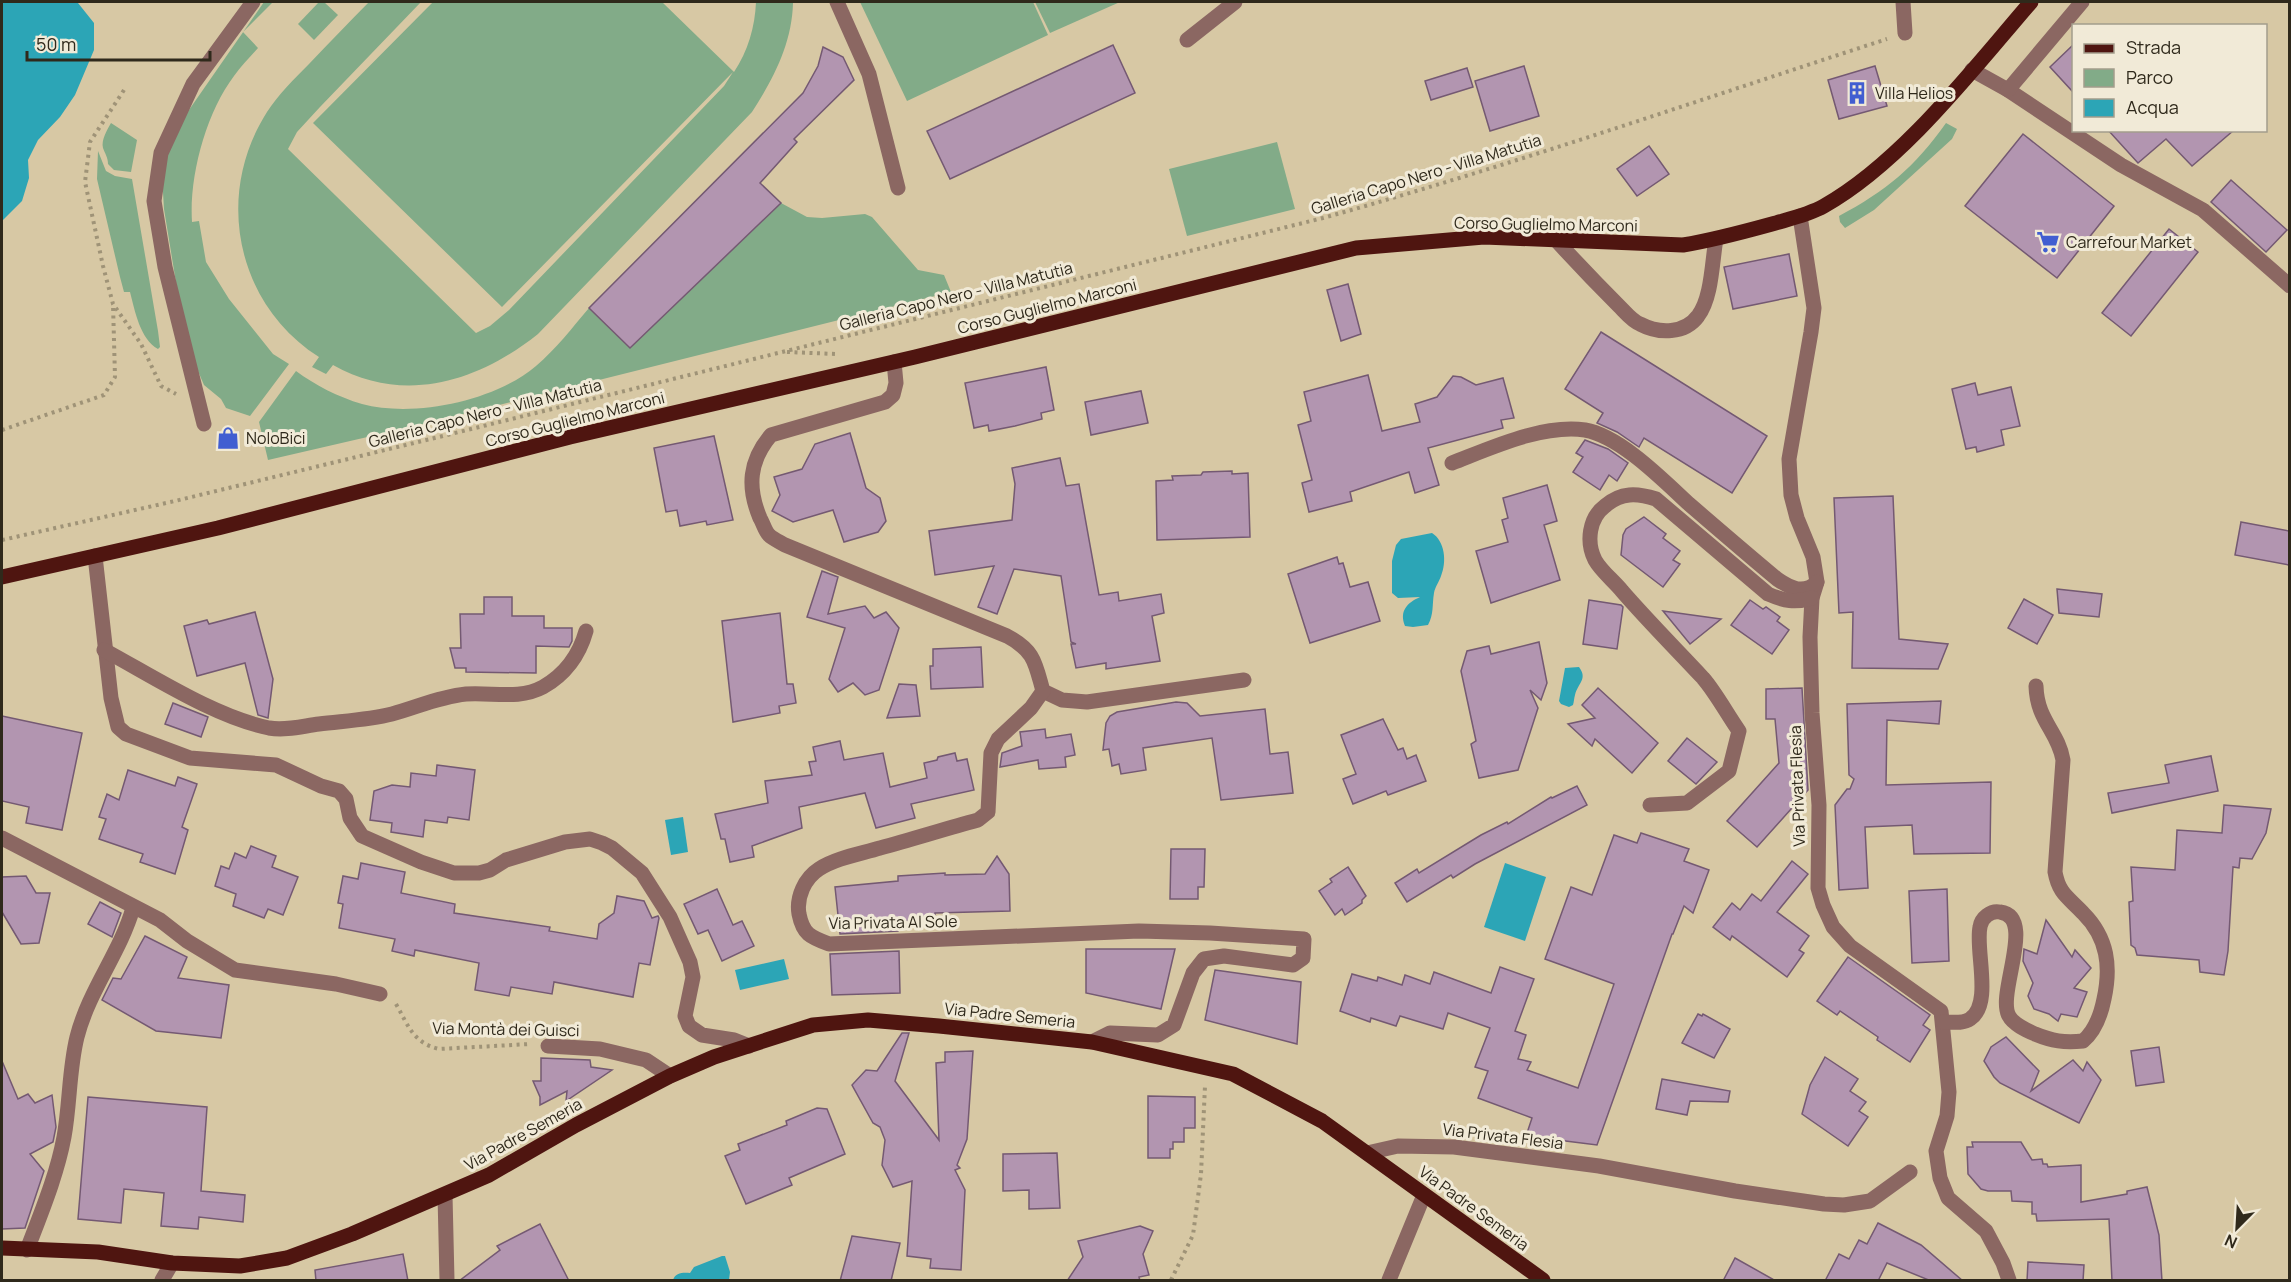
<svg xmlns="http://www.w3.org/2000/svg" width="2291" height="1282" font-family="Manrope,sans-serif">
<rect width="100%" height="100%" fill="#d7c8a4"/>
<!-- green -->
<g fill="#82ab88">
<path d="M264,2H273L243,32L258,48C250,57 241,66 234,76C206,113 189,176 192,222L199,221L206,262L229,299L273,354L289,364L250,416L226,408L221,399L204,385L192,357L181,313L172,258L164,209L162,176L167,152L182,120Z"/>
<polygon points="319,2 324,2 338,15 314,40 298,24"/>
<path d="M369,2H421L320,107L297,132L288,149L476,333L490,326L509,310L724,86L733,72L502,307L313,123L433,2H662L734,72C748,51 755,27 756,2L793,3C792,43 774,78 752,112L538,334C478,382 404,405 333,365L326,374L312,367L319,357C236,304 214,195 267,112C278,95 294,79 309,64C329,43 349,22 369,2Z"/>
<polygon points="860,2 1033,2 1048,35 907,101"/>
<polygon points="1035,2 1120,2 1050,33"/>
<path d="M111,123L137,140L131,172L114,170L108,164C108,157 105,154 103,148C101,140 107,130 111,123Z"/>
<path d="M1946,123L1957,129L1952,139L1874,210L1845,228L1840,222L1839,216C1886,191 1915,167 1946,123Z"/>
<polygon points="1277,142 1295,209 1187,236 1169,169"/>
<path d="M98,151L106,171L115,176L132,179L158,331L160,347L158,349C140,339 135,311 130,292H124L120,277L97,179Z"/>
<path d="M781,203L807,217L822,218L865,214L872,217L918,270L944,275L951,292L415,426L268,460L259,422L296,371C315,385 338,397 362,404C414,418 495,401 536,366C556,349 572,328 589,308L630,348Z"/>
</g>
<!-- water -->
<g fill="#2ca5b6">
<polygon points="2,2 74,2 78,3 94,23 94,50 75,95 60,117 38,140 28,160 29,178 22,201 2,221"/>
<path d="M1432,533C1445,541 1447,562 1441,576C1439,582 1435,587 1434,593C1432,605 1434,614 1428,625L1413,627L1405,626C1399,611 1407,603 1420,597L1398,598L1392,593V561L1396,545L1401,539Z"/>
<path d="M1579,667C1588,679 1578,683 1575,695C1574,698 1574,702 1573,705L1569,707L1561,704L1559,701L1565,668Z"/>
<polygon points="683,817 688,852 671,855 665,820"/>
<polygon points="1505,863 1546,877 1525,941 1484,927"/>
<polygon points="784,959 789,979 740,990 735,970"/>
<path d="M722,1256H725L730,1272L729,1280H673C675,1273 683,1272 690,1273L694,1267Z"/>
</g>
<!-- building -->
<g fill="#b295b0" stroke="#745972" stroke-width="1.5">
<polygon points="1113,45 1135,93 950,179 927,131"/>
<polygon points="2073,45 2073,92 2050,67"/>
<polygon points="823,47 843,57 854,80 794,139 797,142 760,183 781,203 630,348 589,308 803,93 818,66"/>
<polygon points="1524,66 1539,116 1490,131 1475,81"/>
<polygon points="1875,66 1887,106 1839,119 1828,80"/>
<polygon points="1467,68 1473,87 1431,100 1425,81"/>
<polygon points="2108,130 2234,130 2192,166 2166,139 2138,163"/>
<polygon points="2023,134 2114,206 2057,278 1965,206"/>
<polygon points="1649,146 1669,174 1637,196 1617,169"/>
<polygon points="2231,180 2287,230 2266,252 2211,202"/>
<polygon points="2169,229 2198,252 2131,336 2102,313"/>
<polygon points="1789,254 1797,296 1733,309 1724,267"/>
<polygon points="1348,284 1361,334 1341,341 1327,290"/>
<polygon points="1601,332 1767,436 1732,493 1644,438 1639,447 1617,432 1597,423 1603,413 1565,389"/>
<polygon points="1046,367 1054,410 1041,413 1042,419 1015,426 989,431 988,425 974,428 965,383"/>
<polygon points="1368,375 1382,431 1420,422 1415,404 1437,397 1453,376 1461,377 1476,385 1503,378 1514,418 1501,420 1503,428 1428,448 1439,485 1415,493 1409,472 1350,492 1352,501 1309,512 1302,483 1312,480 1298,425 1311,421 1304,392"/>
<polygon points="1975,383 1978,395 2011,387 2020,426 2001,430 2004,445 1977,452 1976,447 1966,449 1952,389"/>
<polygon points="1141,391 1148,423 1091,435 1085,402"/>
<polygon points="850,433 866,488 880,498 886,521 878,532 844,542 833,510 793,522 772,511 780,495 774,477 802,469 815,444"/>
<polygon points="714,436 733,520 707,525 706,521 680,526 677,510 666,512 654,448"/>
<polygon points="1585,440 1608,449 1628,463 1617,481 1609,475 1600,490 1573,472 1583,457 1576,453"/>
<polygon points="1060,458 1066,486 1079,484 1099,595 1118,592 1119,601 1161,594 1164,613 1152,616 1160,661 1106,669 1106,663 1076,668 1071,644 1076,644 1071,642 1061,576 1014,569 997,614 978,607 994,566 935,575 929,531 1012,520 1015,484 1012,468"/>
<polygon points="1232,471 1232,474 1248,473 1250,537 1157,540 1156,481 1173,480 1172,476 1201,475 1203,472"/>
<polygon points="1547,485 1557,521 1544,525 1560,580 1491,603 1476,551 1508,542 1502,520 1508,518 1503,498"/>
<polygon points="1893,496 1899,639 1948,644 1938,669 1852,668 1853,612 1839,613 1834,498"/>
<polygon points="1644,517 1666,534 1663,538 1680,551 1673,560 1680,564 1663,587 1621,555 1623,535 1626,529"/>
<polygon points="2241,522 2289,531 2289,565 2235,555"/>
<polygon points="1337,557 1339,564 1343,563 1350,587 1368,582 1380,621 1310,643 1288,574"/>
<polygon points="822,571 838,577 828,614 865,606 874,618 886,612 899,628 879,690 865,695 853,683 838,692 829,679 845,628 807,617"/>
<polygon points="2057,589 2102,594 2099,617 2059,613"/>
<polygon points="484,597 512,597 512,616 544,616 544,628 572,628 572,641 569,647 536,646 536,673 466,672 466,668 455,668 450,648 461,648 460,614 484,614"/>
<polygon points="2024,599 2053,615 2037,644 2008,628"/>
<polygon points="1589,600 1621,605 1623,607 1617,649 1583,644"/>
<polygon points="1750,600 1763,609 1766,607 1780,617 1777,621 1789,630 1772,654 1731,625"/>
<polygon points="1663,611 1721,619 1690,644"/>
<polygon points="255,612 273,679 268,718 258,715 245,663 197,676 184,626 207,620 209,624"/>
<polygon points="780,613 787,684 793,684 796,703 779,706 780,713 733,722 722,621"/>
<polygon points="1539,642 1547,683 1541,700 1530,690 1538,708 1518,770 1479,778 1471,744 1476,741 1461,671 1467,651 1489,646 1491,654"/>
<polygon points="981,647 983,687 931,689 930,666 933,666 933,649"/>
<polygon points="899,684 916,685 920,716 887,718"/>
<polygon points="1598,688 1658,743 1632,773 1595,739 1592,746 1568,724 1595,718 1582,705"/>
<polygon points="1802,688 1808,790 1757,847 1727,821 1779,763 1775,719 1766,719 1766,689"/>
<polygon points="1941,701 1939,724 1887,720 1886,785 1991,782 1990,853 1914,854 1912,825 1865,827 1868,888 1839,890 1835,805 1847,789 1850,789 1854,779 1849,775 1847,704"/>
<polygon points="1176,702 1187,703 1200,716 1265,709 1270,754 1288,752 1293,793 1221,800 1212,738 1143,748 1146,770 1121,774 1119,764 1112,766 1109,749 1103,750 1106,723 1110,716 1117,712"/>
<polygon points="173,703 208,717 201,737 165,724"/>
<polygon points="2,716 82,733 62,830 26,823 29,807 2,801"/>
<polygon points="1383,719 1398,750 1403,748 1407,759 1416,755 1426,781 1388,795 1386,791 1353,804 1343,779 1356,774 1341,735"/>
<polygon points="1045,729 1046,738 1071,734 1075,755 1065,757 1066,767 1039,769 1038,760 1000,767 1002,753 1022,746 1020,732"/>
<polygon points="1687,738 1717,762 1696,784 1668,761"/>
<polygon points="840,741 844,760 883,753 890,787 927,778 924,763 937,760 938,757 955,753 957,761 967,759 974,790 911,804 915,818 876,828 865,793 799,807 802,828 752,846 754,857 730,862 725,839 721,839 715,814 768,803 765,781 812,775 809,762 816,761 813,747"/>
<polygon points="2211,756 2218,791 2112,813 2108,793 2169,783 2165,765"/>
<polygon points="437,765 475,770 469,820 448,817 447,823 425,820 423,837 391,832 392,823 370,820 374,791 392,785 410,787 411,773 436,776"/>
<polygon points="128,770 175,786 178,777 197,784 182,827 188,830 175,874 140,862 143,854 99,839 106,819 99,817 107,794 119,800"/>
<polygon points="1577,786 1587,805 1475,864 1453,878 1451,875 1407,902 1395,883 1417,869 1419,873 1481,835 1507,822 1508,824 1551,797 1552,798"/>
<polygon points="2224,805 2271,809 2266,833 2252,859 2240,858 2239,868 2233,867 2228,951 2224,975 2200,972 2199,960 2137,955 2135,948 2131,945 2129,902 2133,901 2131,867 2175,870 2177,830 2222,833"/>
<polygon points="1641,833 1689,849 1684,861 1709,870 1693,913 1684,906 1673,934 1672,934 1597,1145 1526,1136 1532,1118 1478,1098 1488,1071 1475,1067 1490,1028 1448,1013 1443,1029 1400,1016 1396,1026 1371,1018 1370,1022 1340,1011 1352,974 1377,981 1378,977 1402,985 1405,975 1430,984 1434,972 1491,993 1500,967 1534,979 1515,1031 1526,1035 1518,1059 1531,1062 1527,1070 1578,1088 1614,984 1545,959 1571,887 1592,895 1614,835 1637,843"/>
<polygon points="251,846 276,856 272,867 298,877 283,915 268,909 264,918 233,906 236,894 215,886 221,866 229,869 235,853 246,858"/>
<polygon points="1171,849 1205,849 1204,887 1198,887 1198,899 1170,899"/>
<polygon points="997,856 1009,874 1010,911 935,913 935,919 898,921 898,931 840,934 835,887 898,881 898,876 945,873 945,875 985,874"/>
<polygon points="1792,861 1808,874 1777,912 1809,936 1799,950 1804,953 1787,977 1732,936 1730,940 1713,927 1732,903 1740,910 1752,894 1761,901"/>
<polygon points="361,863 405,872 401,893 455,904 454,913 550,927 549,931 597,939 599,924 614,913 617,896 644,901 652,918 658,916 659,918 650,965 639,963 633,997 554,982 552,994 511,987 509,996 475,990 479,963 415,950 414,956 392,951 395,939 339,928 343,904 338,903 343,876 358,879"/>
<polygon points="1348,867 1366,896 1362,900 1362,903 1345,915 1342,909 1335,915 1319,891 1332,882 1330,879"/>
<polygon points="26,876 36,893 50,893 39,943 21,944 2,912 2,877"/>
<polygon points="717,889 733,925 742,921 754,946 722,961 708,930 698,934 684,904"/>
<polygon points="1947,889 1949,961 1912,963 1909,891"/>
<polygon points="100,902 121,913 112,937 88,924"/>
<polygon points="2046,920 2072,957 2075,950 2091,968 2074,988 2087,992 2077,1017 2061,1014 2058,1021 2049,1014 2034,1009 2028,996 2033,983 2023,961 2024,949 2037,954"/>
<polygon points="145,936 187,957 178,978 229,985 221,1038 156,1031 102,1000 113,978 121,979"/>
<polygon points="1086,949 1175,949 1161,1009 1086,993"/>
<polygon points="899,951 900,993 832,995 830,954"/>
<polygon points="1848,957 1930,1015 1923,1025 1930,1030 1910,1062 1877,1040 1878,1037 1840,1011 1837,1015 1817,1001"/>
<polygon points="1215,970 1301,982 1297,1044 1205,1020"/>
<polygon points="1698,1014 1702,1016 1703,1014 1730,1029 1714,1058 1682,1043"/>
<polygon points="902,1033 909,1033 895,1081 939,1140 936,1063 945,1062 945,1052 973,1051 967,1139 957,1165 960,1168 955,1170 965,1190 961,1270 930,1268 931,1259 907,1256 912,1181 893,1187 882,1165 885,1140 880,1127 873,1123 852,1085 866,1070 877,1071"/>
<polygon points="2006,1037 2039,1071 2031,1091 2073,1060 2083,1071 2087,1062 2101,1080 2079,1123 2000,1083 1994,1077 1984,1061 1991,1047"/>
<polygon points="2159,1047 2164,1082 2136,1086 2131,1051"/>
<polygon points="1825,1057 1858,1079 1850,1091 1866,1102 1859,1111 1868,1117 1848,1146 1802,1114 1810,1085"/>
<polygon points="541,1058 590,1060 591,1067 612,1070 566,1101 567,1091 540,1105 540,1097 533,1081 541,1081"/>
<polygon points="2,1061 18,1099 28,1094 35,1103 52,1095 56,1127 53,1142 30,1154 44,1171 25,1228 2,1229"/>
<polygon points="1662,1079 1730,1091 1728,1102 1690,1101 1687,1115 1656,1109"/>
<polygon points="1148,1096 1195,1097 1195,1128 1184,1128 1184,1142 1173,1142 1173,1149 1170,1149 1170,1158 1148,1158"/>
<polygon points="88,1097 207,1107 201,1191 245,1195 243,1222 199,1217 198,1229 161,1226 164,1193 124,1189 121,1223 78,1219"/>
<polygon points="817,1108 827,1109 845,1154 789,1178 792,1185 746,1204 725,1156 740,1150 738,1144 787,1125 786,1121"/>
<polygon points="1972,1142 2021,1142 2032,1160 2042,1159 2043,1164 2047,1164 2048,1167 2081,1165 2081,1202 2127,1194 2127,1191 2147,1187 2159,1235 2162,1281 2112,1281 2109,1219 2037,1221 2036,1214 2032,1214 2032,1202 2012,1201 2011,1191 1988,1191 1981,1189 1968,1174 1967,1147 1973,1147"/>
<polygon points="1057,1153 1060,1208 1029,1209 1029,1190 1003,1191 1003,1154"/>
<polygon points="1878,1223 1921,1245 1963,1281 1931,1281 1887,1263 1878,1281 1825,1281 1839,1254 1849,1259 1859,1240 1867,1244"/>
<polygon points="540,1224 569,1281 459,1281 500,1250 497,1246"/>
<polygon points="1140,1226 1153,1231 1143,1254 1149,1275 1139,1277 1140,1281 1067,1281 1083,1257 1078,1241"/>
<polygon points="852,1236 900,1243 891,1281 840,1281"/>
<polygon points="403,1254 408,1281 316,1281 315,1270"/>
<polygon points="1735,1258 1776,1281 1723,1281"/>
<polygon points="2028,1262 2084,1265 2083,1281 2027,1281"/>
</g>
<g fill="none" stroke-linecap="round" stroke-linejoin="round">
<!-- path -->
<g stroke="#9f9377" stroke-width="4" stroke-dasharray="3 4.5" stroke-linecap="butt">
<polyline points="124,90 90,142 85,182 103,266 113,304 141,344 161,386 176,394"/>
<polyline points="787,352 836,354"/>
<polyline points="2,430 104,395 115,377 113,304"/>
<path d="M2,540L175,501L447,435L1323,218C1513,165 1699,100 1887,39"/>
<path d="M396,1004C408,1025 413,1043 439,1049L530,1044"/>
<polyline points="1171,1280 1193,1235 1201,1174 1205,1086"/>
</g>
<!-- minor -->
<g stroke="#8b6762" stroke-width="15">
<polyline points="837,2 869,74 898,188"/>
<polyline points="1903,2 1905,33"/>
<polyline points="1187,40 1235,2"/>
<polyline points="1972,70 2008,90 2121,165 2203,210 2290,286"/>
<polyline points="2008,90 2082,2"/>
<polyline points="1800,216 1814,308 1811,332 1789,459 1791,495 1797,518 1813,557 1817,582 1812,598 1810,637 1812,713 1819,805 1818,888 1823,905 1833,927 1850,946 1941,1011 1949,1092 1947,1116 1936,1151 1940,1178 1948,1198 1986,1231 2003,1263 2009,1280"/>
<path d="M1555,239C1576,262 1597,284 1619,306C1625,312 1632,321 1640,324C1659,334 1685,334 1698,316C1712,298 1712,261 1716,239"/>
<path d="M894,362L896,383L893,395L885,402L771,435C749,461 747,487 760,518C763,523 765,531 769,535C773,539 780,542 785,545L1007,636C1035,651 1035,663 1043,691L1062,700L1087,702L1244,680"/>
<polyline points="204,424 165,267 154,201 161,153 193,84 253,2"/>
<path d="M1452,463C1491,448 1542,424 1585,430C1620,436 1663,480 1689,504C1718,529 1747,554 1777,579C1790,588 1804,595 1817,582"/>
<polyline points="95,556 111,698 118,727 126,734 190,758 276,765 321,786 339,791 346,799 350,818 362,836 421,862 454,873 479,873 490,870 506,860 565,842 590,839 602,843 612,848 642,873 670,917 690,962 693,977 685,1016 689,1026 702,1035 734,1040 749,1046"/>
<path d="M104,650C154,677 215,717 269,728C286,731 303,726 319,724C343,721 368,720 392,714C418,707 438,697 466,694C492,692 519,700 543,687C566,674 579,656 586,631"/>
<path d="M1043,691L1031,708L998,739L991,753L988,812L978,820C945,829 913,839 880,848C860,854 836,858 819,869C805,878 796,897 799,914C803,934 810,937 829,944L1139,931L1210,933L1304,939L1303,958L1293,965L1224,956L1204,959L1193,973L1174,1025L1158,1035L1110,1033L1092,1042"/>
<path d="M1650,805L1687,803L1729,771L1739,731C1727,714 1716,693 1703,678C1676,649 1648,621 1622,591C1614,581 1601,571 1595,560C1586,542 1589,518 1605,506C1621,492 1637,493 1656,499L1768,594C1784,601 1795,603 1812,598"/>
<polyline points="2,838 160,920 187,941 235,970 336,984 380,994"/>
<path d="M1943,1022C1951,1022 1963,1024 1970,1019C1993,1004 1975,950 1980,927C1981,918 1991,910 2000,912C2037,917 1996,994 2009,1016C2013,1024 2026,1030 2035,1034C2052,1041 2064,1043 2083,1041C2095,1031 2101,1014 2104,999C2111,967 2108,938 2083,913C2068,897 2059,894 2055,872L2063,760C2058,731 2037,721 2036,686"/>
<polyline points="548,1046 600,1049 646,1060 670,1076"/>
<polyline points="1367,1153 1398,1146 1454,1147 1599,1166 1735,1191 1824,1204 1844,1205 1870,1201 1910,1172"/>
<polyline points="445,1195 447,1280"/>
<path d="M27,1250C41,1213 57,1175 64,1137C70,1104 69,1069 77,1037C89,990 120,953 133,908"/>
<polyline points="162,1280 172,1263"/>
<polyline points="1389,1280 1424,1195"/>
</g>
<!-- major -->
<g stroke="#4f1510" stroke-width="15">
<path d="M2,577L218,528L570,437L915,357L1356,248L1484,237L1683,245C1714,240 1743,232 1772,224C1789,219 1808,215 1824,206C1902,162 1973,69 2031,2"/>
<polyline points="2,1248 98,1252 172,1263 240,1266 287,1258 352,1234 489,1175 576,1125 670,1076 714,1057 813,1025 868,1020 939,1026 1092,1042 1233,1074 1322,1121 1543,1280"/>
</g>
</g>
<!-- icons -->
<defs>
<g id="building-bare" transform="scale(1.8)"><path d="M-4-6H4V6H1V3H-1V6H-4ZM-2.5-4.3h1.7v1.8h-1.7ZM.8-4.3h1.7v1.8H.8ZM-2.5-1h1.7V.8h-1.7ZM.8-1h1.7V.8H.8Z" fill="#415ed1" stroke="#f1ead7" stroke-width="2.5" paint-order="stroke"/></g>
<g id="supermarket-bare" transform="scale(1.8)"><path d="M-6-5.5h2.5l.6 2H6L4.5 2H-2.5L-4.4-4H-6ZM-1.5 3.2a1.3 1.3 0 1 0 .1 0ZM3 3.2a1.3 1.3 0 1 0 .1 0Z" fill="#415ed1" stroke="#f1ead7" stroke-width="2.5" paint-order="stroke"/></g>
<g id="shop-bare" transform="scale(1.8)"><path d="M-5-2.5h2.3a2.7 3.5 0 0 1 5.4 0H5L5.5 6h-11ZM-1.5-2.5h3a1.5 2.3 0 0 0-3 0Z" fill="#415ed1" stroke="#f1ead7" stroke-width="2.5" paint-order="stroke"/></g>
</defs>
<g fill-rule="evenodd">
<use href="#building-bare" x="1857" y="93"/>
<use href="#supermarket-bare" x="2048" y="242"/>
<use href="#shop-bare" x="228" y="438"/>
</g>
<g text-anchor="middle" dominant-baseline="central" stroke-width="6" stroke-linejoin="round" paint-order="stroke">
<!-- poi labels -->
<g font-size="16" fill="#2f291b" stroke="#f1ead7" text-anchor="start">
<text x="1875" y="93">Villa Helios</text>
<text x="2066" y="242">Carrefour Market</text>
<text x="246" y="438">NoloBici</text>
</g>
<!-- street labels -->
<g font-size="16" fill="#2f291b" stroke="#f1ead7">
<text transform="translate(1426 174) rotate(-17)">Galleria Capo Nero - Villa Matutia</text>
<text transform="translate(1546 224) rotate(1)">Corso Guglielmo Marconi</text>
<text transform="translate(956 296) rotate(-14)">Galleria Capo Nero - Villa Matutia</text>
<text transform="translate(1047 306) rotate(-14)">Corso Guglielmo Marconi</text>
<text transform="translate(485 413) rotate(-14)">Galleria Capo Nero - Villa Matutia</text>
<text transform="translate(575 419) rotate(-14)">Corso Guglielmo Marconi</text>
<text transform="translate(1797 786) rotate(-92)">Via Privata Flesia</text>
<text transform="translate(893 922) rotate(-1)">Via Privata Al Sole</text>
<text transform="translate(1010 1015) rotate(6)">Via Padre Semeria</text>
<text transform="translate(506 1029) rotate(1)">Via Montà dei Guisci</text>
<text transform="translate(523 1134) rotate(-29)">Via Padre Semeria</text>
<text transform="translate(1503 1136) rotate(7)">Via Privata Flesia</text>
<text transform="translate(1474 1208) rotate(36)">Via Padre Semeria</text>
</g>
</g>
<!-- border -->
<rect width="2291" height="1282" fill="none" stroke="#2f291b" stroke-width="6"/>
<!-- legend -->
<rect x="2072" y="24" width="195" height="108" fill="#f1ead7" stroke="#a39d8c" stroke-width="1.5"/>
<rect x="2084" y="44" width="30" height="9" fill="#4f1510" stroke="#a39d8c" stroke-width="1.5"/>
<text x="2126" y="54" font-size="18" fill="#2f291b">Strada</text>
<rect x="2084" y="69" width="30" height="18" fill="#82ab88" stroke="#a39d8c" stroke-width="1.5"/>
<text x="2126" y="84" font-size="18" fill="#2f291b">Parco</text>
<rect x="2084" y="99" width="30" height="18" fill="#2ca5b6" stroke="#a39d8c" stroke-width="1.5"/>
<text x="2126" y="114" font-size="18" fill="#2f291b">Acqua</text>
<!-- north arrow -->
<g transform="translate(2237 1228) rotate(204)" stroke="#f1ead7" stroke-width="4.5" paint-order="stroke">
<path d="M0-4.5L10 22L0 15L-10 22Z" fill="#2f291b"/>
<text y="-9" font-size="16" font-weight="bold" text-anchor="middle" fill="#2f291b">N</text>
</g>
<!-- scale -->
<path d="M27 51v9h183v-9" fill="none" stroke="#2f291b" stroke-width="3"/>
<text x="36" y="51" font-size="18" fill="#2f291b" stroke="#f1ead7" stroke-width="4.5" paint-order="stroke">50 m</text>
</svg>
